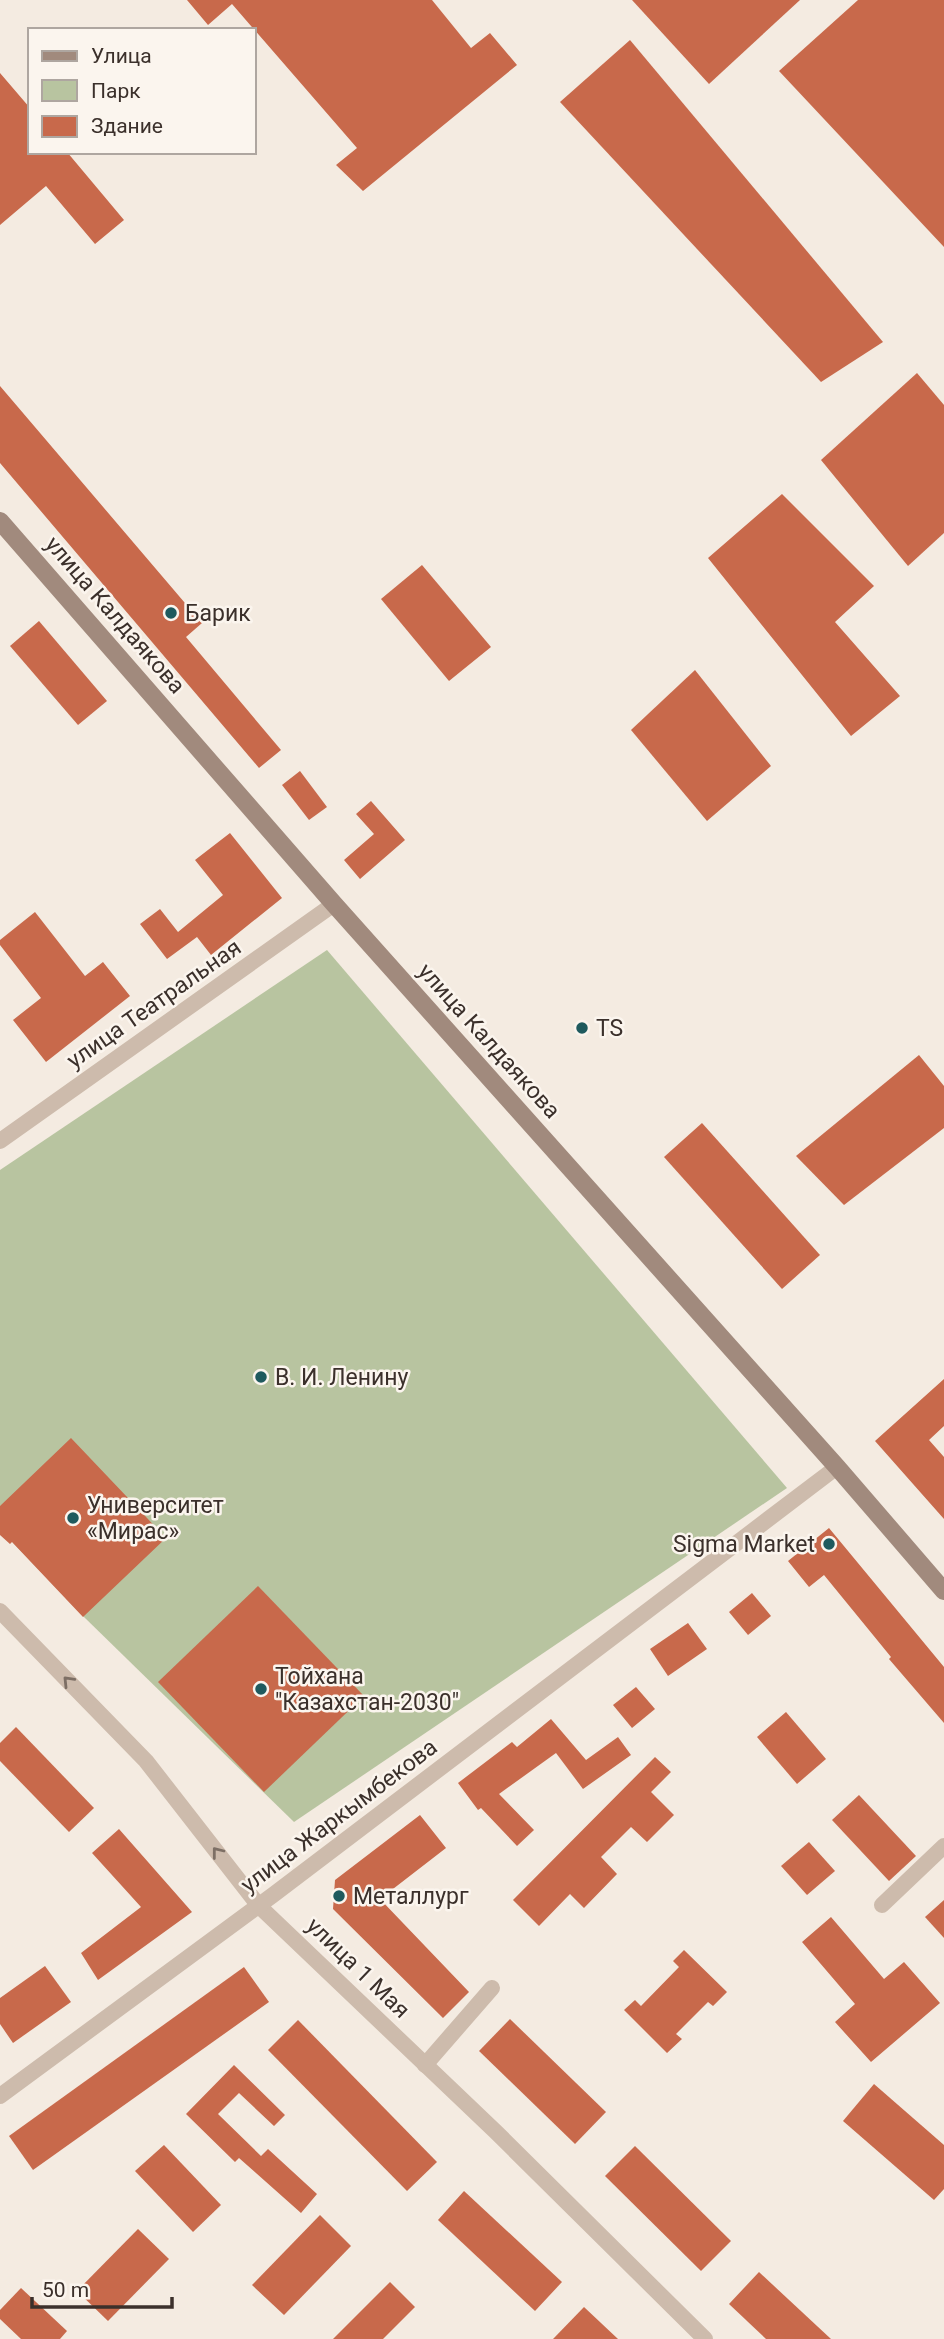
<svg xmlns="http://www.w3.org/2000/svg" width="944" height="2339" font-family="Roboto,sans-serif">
<rect width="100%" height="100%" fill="#f4ebe1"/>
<!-- green -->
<polygon fill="#b8c4a0" points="327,950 787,1488 294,1822 84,1617 0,1529 0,1170"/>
<!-- building -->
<g fill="#c8694b">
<polygon points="187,0 432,0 471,48 490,33 517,65 363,191 336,165 357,148 232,4 208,25"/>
<polygon points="632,0 800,0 709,84"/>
<polygon points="858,0 944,0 944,247 779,71"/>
<polygon points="630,40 883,342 821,382 560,102"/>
<polygon points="0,73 30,108 30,152 67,152 124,220 95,244 46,186 0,225"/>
<polygon points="917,373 944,405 944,533 908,566 821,460"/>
<polygon points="0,386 202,623 186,637 281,750 259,768 0,463"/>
<polygon points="782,494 874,586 835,622 900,696 851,736 708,558"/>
<polygon points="422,565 491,647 449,681 381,599"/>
<polygon points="39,621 107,701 78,725 10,646"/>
<polygon points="695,670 771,766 707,821 631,730"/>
<polygon points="300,771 327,807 309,820 282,785"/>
<polygon points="371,801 405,840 360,879 344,860 374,834 356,814"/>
<polygon points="230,833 282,898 211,955 197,937 167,959 140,924 160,909 178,932 223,895 195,860"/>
<polygon points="35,912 85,976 103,962 130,996 46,1062 13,1020 41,998 0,945 0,940"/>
<polygon points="919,1055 944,1086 944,1128 844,1205 796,1156"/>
<polygon points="702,1123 820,1255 782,1289 664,1157"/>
<polygon points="944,1379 944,1426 929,1440 944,1457 944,1519 875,1441"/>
<polygon points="71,1438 166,1538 83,1617 12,1542 10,1544 0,1535 0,1506"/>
<polygon points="829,1528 944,1667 944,1723 889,1659 891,1657 824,1575 809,1587 788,1561"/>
<polygon points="258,1586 364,1696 264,1792 158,1682"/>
<polygon points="752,1593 771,1616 748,1635 729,1612"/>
<polygon points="688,1623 707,1649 668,1676 650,1649"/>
<polygon points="636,1687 655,1709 632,1728 613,1705"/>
<polygon points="786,1712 826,1759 797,1784 757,1737"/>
<polygon points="551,1719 586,1760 618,1737 631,1755 583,1789 556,1753 499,1794 534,1830 517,1846 481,1808 478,1810 458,1783 512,1742 517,1747"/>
<polygon points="16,1727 94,1808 69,1832 0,1761 0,1743"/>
<polygon points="655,1757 671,1772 651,1792 674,1815 647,1842 631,1827 601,1857 617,1874 584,1908 570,1894 539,1926 513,1900"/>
<polygon points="859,1795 916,1856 889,1881 832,1820"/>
<polygon points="420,1815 446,1848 380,1899 469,1992 443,2018 333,1909 335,1880"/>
<polygon points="119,1829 192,1912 98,1980 81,1953 141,1907 92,1853"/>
<polygon points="809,1842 835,1871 807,1895 781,1866"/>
<polygon points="944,1900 944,1938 925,1917"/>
<polygon points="831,1917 884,1979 904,1962 940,2003 871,2062 835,2022 855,2004 802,1942"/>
<polygon points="684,1950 727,1992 713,2006 708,2002 676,2034 682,2039 667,2053 624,2010 635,2000 641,2006 679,1967 673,1961"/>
<polygon points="45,1966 71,2002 13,2043 0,2024 0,1998"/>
<polygon points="244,1967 269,2002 33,2170 9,2136"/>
<polygon points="510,2019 606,2112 575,2144 479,2051"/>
<polygon points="298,2020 437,2162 407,2191 268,2050"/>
<polygon points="234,2065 285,2115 274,2126 239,2093 218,2114 261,2156 268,2149 317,2194 301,2213 239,2158 235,2162 186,2114"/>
<polygon points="874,2084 944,2145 944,2189 934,2200 843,2121"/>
<polygon points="164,2145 221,2205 193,2232 135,2171"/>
<polygon points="635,2146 731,2241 701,2271 605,2176"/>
<polygon points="464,2191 562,2282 535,2311 438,2220"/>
<polygon points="320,2215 351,2246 284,2315 252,2285"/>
<polygon points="138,2229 169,2259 108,2321 77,2291"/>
<polygon points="759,2272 831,2339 766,2339 729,2304"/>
<polygon points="390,2282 415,2307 383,2339 333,2339"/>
<polygon points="21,2288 67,2331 60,2339 21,2339 0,2319 0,2310"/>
<polygon points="584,2307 618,2339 553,2339"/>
</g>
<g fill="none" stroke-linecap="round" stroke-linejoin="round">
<!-- street -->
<g stroke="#cdbbac" stroke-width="16">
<polyline points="0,1141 334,904"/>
<polyline points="0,1611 146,1761 259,1906 496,2132 705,2339"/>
<polyline points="882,1905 944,1846"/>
<polyline points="425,2065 492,1988"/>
<polyline points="0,2096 273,1895 837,1467"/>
</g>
<!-- secondary -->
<polyline stroke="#a18a7d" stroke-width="18" points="0,521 334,904 837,1467 944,1591"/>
</g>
<!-- one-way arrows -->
<defs><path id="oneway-chevron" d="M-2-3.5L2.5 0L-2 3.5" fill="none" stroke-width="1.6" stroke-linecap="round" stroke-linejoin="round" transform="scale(1.75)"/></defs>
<g stroke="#7d6f65">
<use href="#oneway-chevron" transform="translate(68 1681) rotate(-134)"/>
<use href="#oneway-chevron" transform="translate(217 1852) rotate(-128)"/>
</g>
<!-- markers -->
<g fill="#1f5a5e" stroke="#fbf5ee" stroke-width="2.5">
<circle cx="171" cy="613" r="7"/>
<circle cx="582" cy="1028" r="7"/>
<circle cx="261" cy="1377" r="7"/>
<circle cx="73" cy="1518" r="7"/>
<circle cx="829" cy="1544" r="7"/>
<circle cx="261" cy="1689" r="7"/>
<circle cx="339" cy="1896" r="7"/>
</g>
<g text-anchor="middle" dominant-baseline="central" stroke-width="5" stroke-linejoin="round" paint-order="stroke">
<!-- poi labels -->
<g font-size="23" fill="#3b302b" stroke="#fbf5ee" text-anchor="start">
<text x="185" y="613">Барик</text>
<text x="596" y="1028">TS</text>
<text x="275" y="1377">В. И. Ленину</text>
<text x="87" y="1505">Университет<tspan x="87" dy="26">«Мирас»</tspan></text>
<text x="815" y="1544" text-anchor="end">Sigma Market</text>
<text x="275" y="1676">Тойхана<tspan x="275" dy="26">"Казахстан-2030"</tspan></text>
<text x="353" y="1896">Металлург</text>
</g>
<!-- street labels -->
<g font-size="23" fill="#3b302b" stroke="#fbf5ee">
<text transform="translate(115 615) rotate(49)">улица Калдаякова</text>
<text transform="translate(154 1004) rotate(-35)">улица Театральная</text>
<text transform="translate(489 1041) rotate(48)">улица Калдаякова</text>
<text transform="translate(339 1816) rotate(-37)">улица Жаркымбекова</text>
<text transform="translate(358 1968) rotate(44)">улица 1 Мая</text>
</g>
</g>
<!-- legend -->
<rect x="28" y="28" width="228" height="126" fill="#fbf5ee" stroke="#aea6a0" stroke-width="2"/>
<rect x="42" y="51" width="35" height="10" fill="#a18a7d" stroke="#aea6a0" stroke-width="2"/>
<text x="91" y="63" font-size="21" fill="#3b302b">Улица</text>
<rect x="42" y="80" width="35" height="21" fill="#b8c4a0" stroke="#aea6a0" stroke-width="2"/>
<text x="91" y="98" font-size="21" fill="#3b302b">Парк</text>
<rect x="42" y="116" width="35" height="21" fill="#c8694b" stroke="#aea6a0" stroke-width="2"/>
<text x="91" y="133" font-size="21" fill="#3b302b">Здание</text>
<!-- scale -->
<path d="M32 2297v10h140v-10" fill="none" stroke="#3b302b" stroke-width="3.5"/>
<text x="42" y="2297" font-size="21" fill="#3b302b" stroke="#fbf5ee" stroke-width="5" paint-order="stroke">50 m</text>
</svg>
